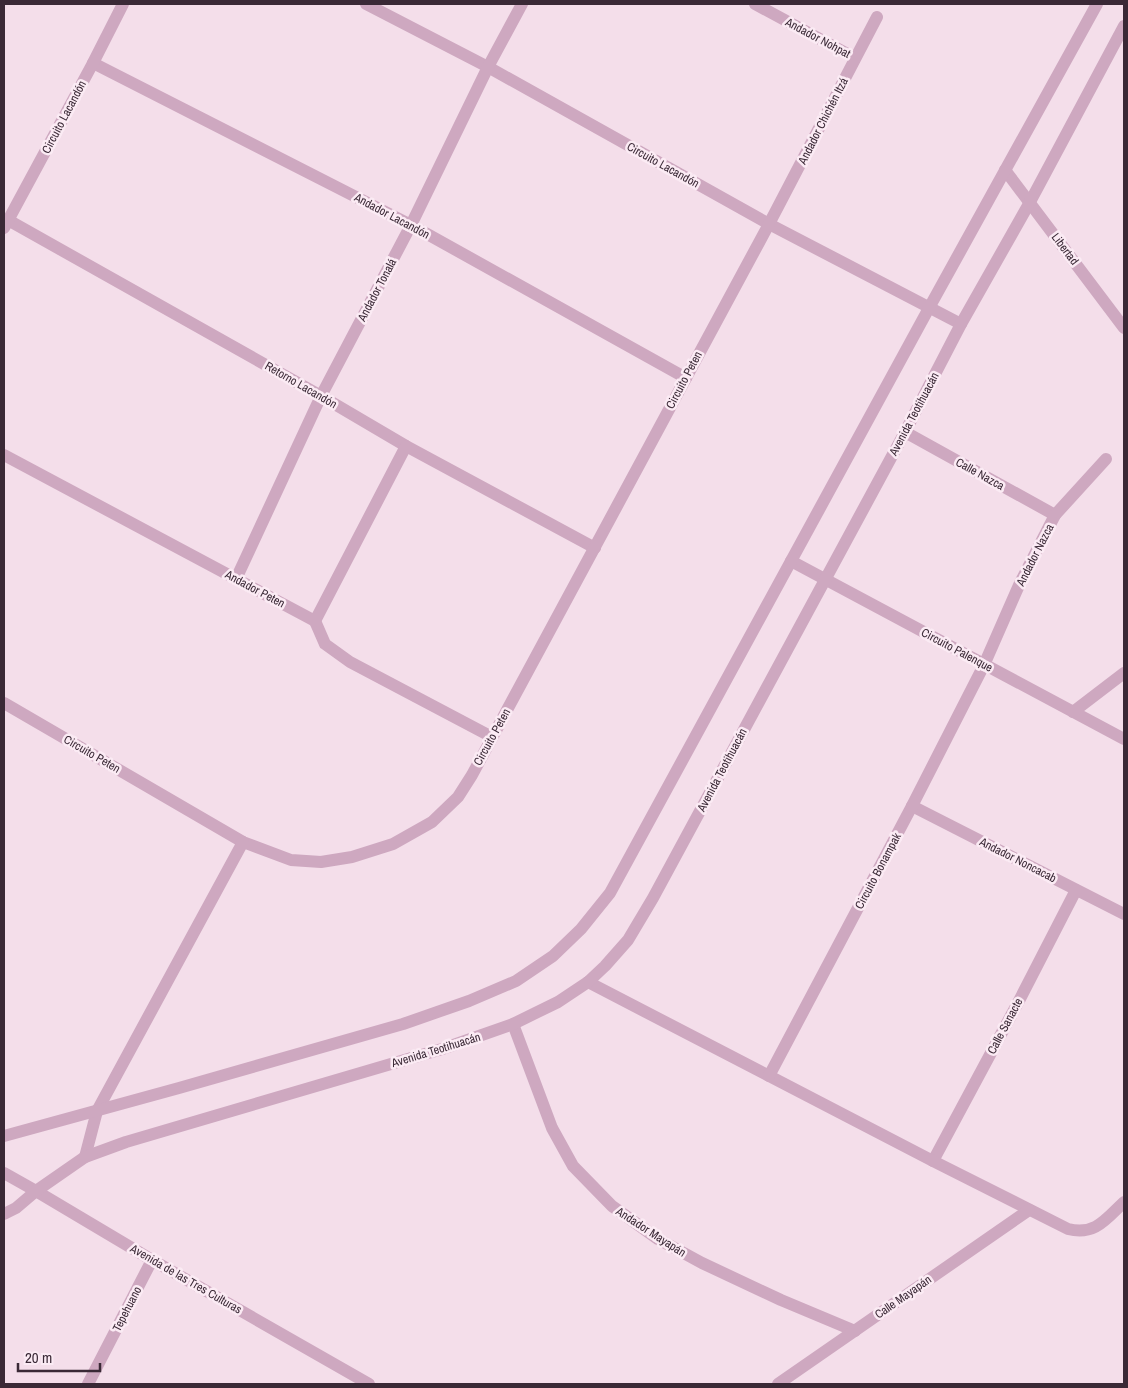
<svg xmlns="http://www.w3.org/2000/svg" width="1128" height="1388" font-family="'Archivo Narrow',sans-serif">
<rect width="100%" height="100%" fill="#f4deea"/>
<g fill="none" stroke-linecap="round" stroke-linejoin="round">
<!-- service -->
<g stroke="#cea8c0" stroke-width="12">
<polyline points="755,4 855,58"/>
<polyline points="769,224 877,17"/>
</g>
<!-- pedestrian -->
<g stroke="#cea8c0" stroke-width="12">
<polyline points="315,621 325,644 350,662 492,737"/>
<polyline points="912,806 1124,914"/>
<polyline points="933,1161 1021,997 1076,890"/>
</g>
<!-- minor -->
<g stroke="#cea8c0" stroke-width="12">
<polyline points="366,4 488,67 769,224 961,324"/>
<polyline points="93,63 411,225 686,378"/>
<polyline points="8,220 321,396 406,446 595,548"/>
<polyline points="4,228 93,63 123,4"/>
<polyline points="905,432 1055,515"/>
<polyline points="4,455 315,621 406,446"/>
<polyline points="791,561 1124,739"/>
<polyline points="236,579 321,396 411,225 488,67 522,4"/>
<polyline points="4,703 243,842 291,860 321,862 352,857 393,844 432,822 458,797 472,775 769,224"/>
<polyline points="1073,712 1124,673"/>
<path d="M588,982L933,1161L1068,1229C1095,1236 1106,1219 1124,1202"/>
<polyline points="513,1024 552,1128 573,1166 612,1206 658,1239 702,1263 781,1300 855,1331"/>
<polyline points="769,1076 912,806 984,665 1020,583 1055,515 1106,459"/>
<polyline points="85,1157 97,1111 243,842"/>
<polyline points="88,1384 152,1260"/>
<polyline points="778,1384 1029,1210"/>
</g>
<!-- tertiary -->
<g stroke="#cea8c0" stroke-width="12">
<polyline points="1005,170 1124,328"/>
<polyline points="4,1136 179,1088 403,1024 469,1001 516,981 553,956 581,929 610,893 929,308 1097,4"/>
<polyline points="4,1173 36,1191 152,1260 369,1384"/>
<polyline points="4,1214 16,1208 36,1191 85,1157 126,1142 442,1049 513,1024 558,1002 588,982 605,966 628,940 653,898 905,432 961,324 1030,202 1124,26"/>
</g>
</g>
<g text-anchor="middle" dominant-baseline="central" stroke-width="5" stroke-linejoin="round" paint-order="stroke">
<!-- street labels -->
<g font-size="12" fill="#3a2936" stroke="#fbebf4">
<text transform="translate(818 38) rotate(28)">Andador Nohpat</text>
<text transform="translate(64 117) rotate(-62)">Circuito Lacandón</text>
<text transform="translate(823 121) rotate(-63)">Andador Chichén Itzá</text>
<text transform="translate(663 165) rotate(29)">Circuito Lacandón</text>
<text transform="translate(392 216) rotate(28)">Andador Lacandón</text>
<text transform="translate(1065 249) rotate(53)">Libertad</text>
<text transform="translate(377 290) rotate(-62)">Andador Tonalá</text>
<text transform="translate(684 380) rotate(-62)">Circuito Peten</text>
<text transform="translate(301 385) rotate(30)">Retorno Lacandón</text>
<text transform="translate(914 414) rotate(-62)">Avenida Teotihuacán</text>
<text transform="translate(980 474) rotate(29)">Calle Nazca</text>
<text transform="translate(1035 555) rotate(-63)">Andador Nazca</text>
<text transform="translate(255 589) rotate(28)">Andador Peten</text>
<text transform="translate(957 650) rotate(28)">Circuito Palenque</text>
<text transform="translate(492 737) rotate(-61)">Circuito Peten</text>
<text transform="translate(92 754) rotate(30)">Circuito Peten</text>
<text transform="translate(722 770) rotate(-62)">Avenida Teotihuacán</text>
<text transform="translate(1018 860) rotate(27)">Andador Noncacab</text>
<text transform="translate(878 871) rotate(-62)">Circuito Bonampak</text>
<text transform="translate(1005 1026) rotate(-62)">Calle Sanacte</text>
<text transform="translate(436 1050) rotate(-17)">Avenida Teotihuacán</text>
<text transform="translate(651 1232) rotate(33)">Andador Mayapán</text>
<text transform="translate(186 1279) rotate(30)">Avenida de las Tres Culturas</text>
<text transform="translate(903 1297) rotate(-35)">Calle Mayapán</text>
<text transform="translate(127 1309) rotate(-63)">Tepehuano</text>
</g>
</g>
<!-- border -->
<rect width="1128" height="1388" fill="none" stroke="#3a2936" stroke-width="10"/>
<!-- scale -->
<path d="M18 1363v8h82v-8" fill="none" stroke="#3a2936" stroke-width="2.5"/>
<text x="25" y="1363" font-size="15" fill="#3a2936" stroke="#fbebf4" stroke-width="4" paint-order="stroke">20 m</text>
</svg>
